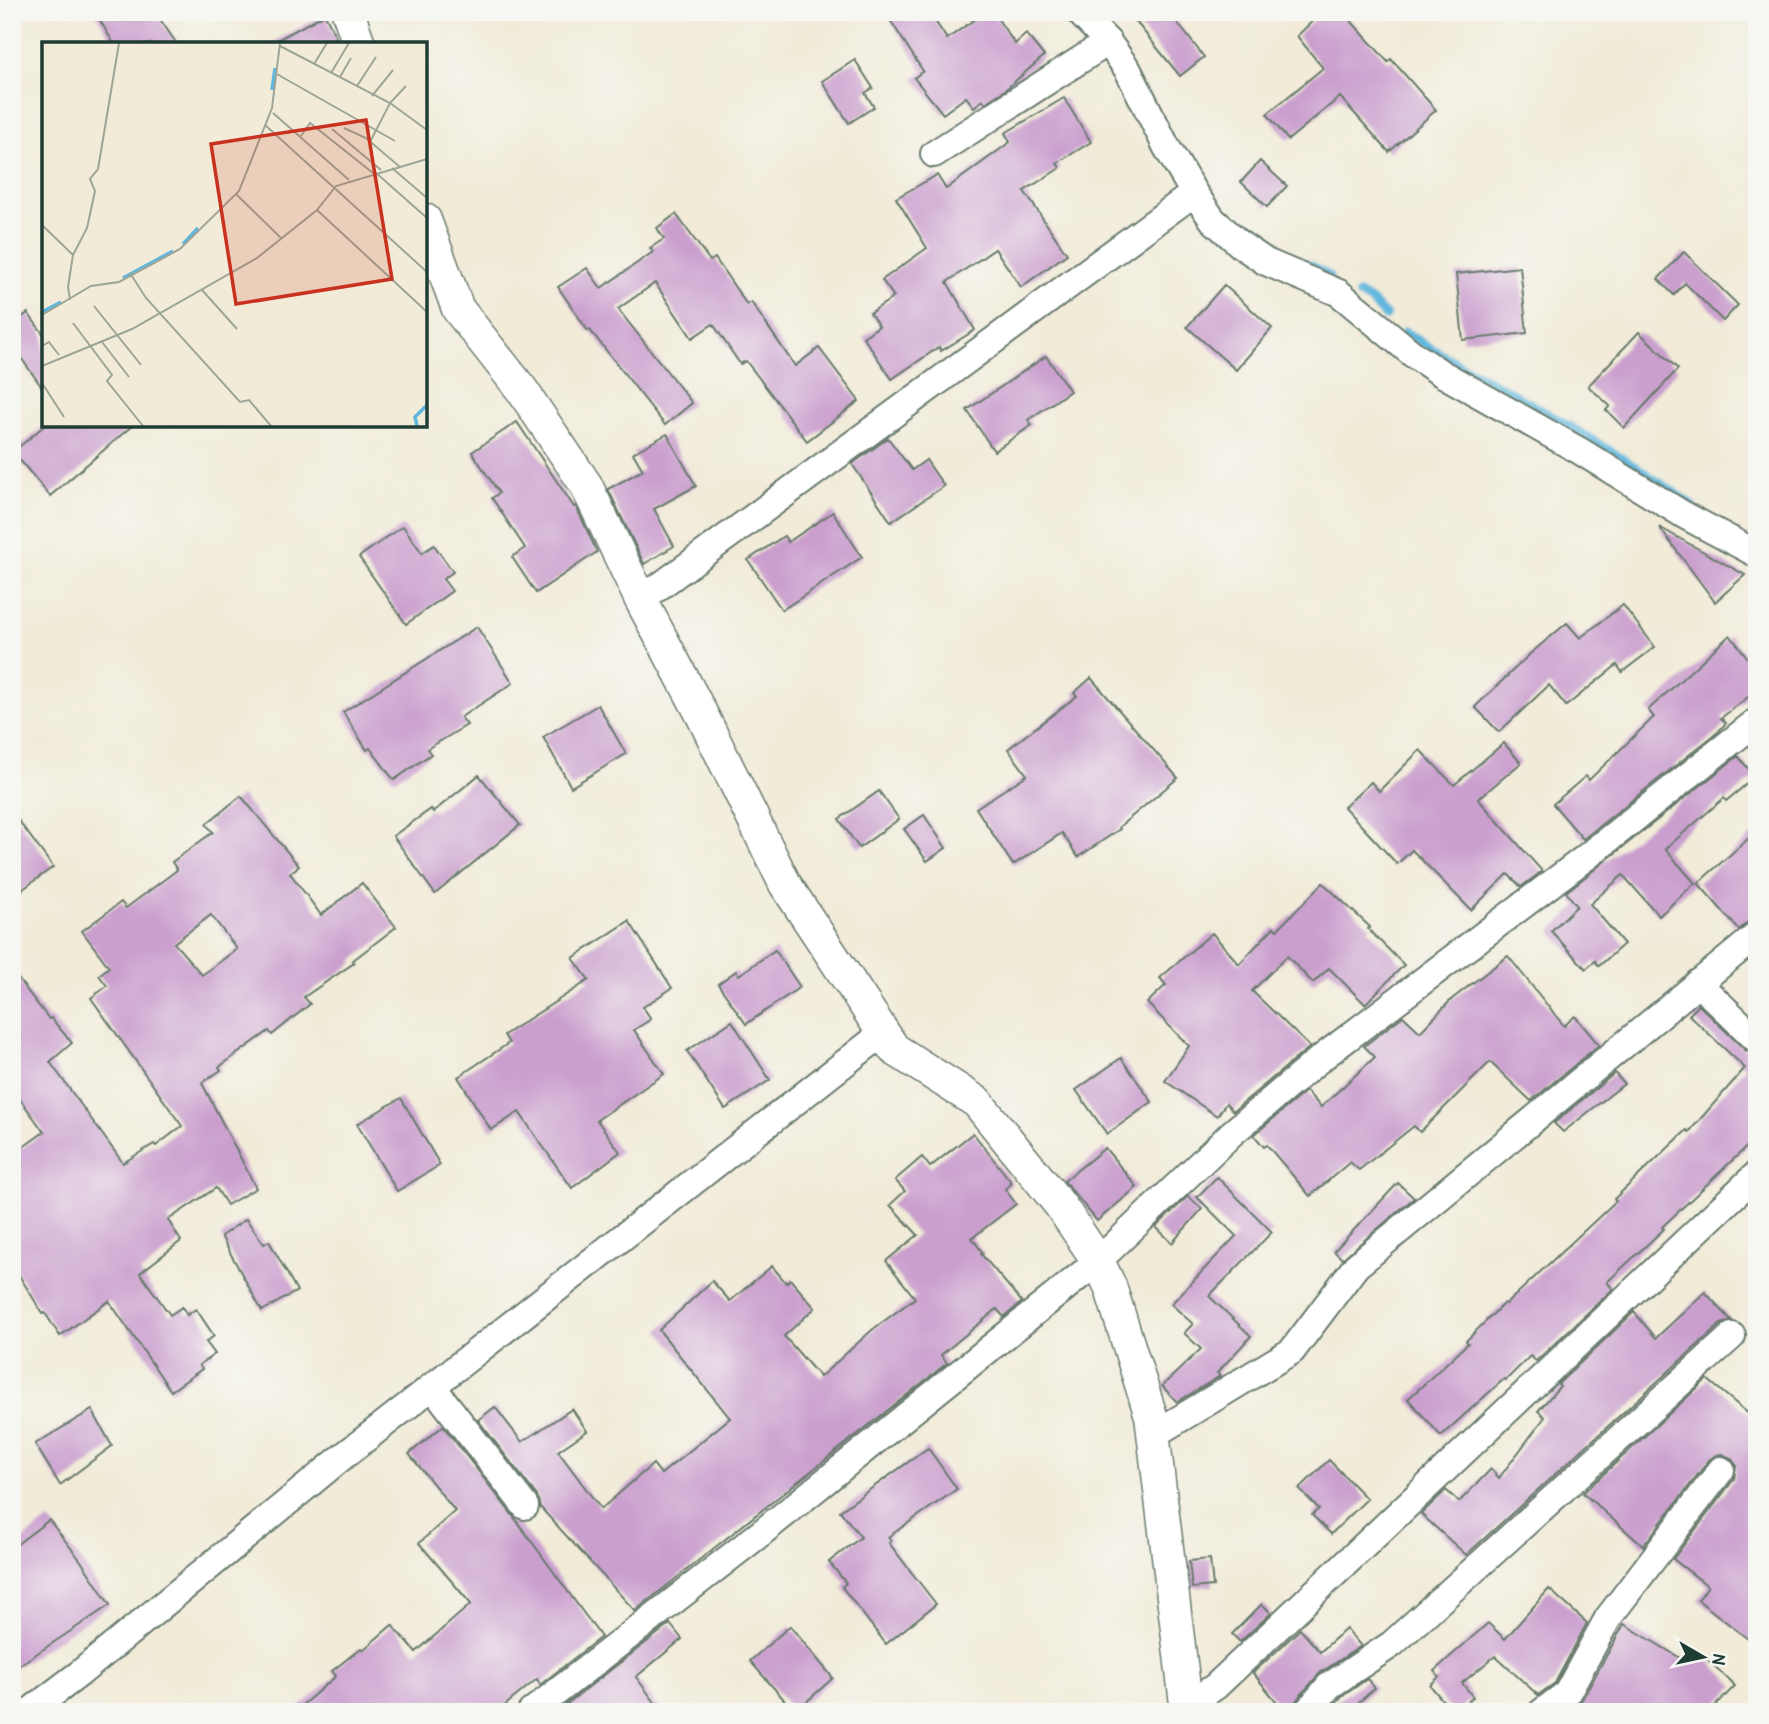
<svg xmlns="http://www.w3.org/2000/svg" width="1769" height="1724" font-family="'Patrick Hand',sans-serif">
<rect width="100%" height="100%" fill="#f6f6f2"/>
<filter id="ink" filterUnits="userSpaceOnUse"><feTurbulence type="fractalNoise" baseFrequency=".0143" numOctaves="2"/><feDisplacementMap in="SourceGraphic" scale="14" xChannelSelector="R" yChannelSelector="G"/><feConvolveMatrix kernelMatrix="1 2 1 2 8 2 1 2 1" color-interpolation-filters="sRGB"/></filter>
<filter id="wash" filterUnits="userSpaceOnUse"><feTurbulence type="fractalNoise" baseFrequency=".00686" numOctaves="4" result="noise"/><feDisplacementMap in="SourceGraphic" scale="28" xChannelSelector="R" yChannelSelector="G"/><feGaussianBlur stdDeviation="1.57" result="paint"/><feColorMatrix in="noise" values="0 0 0 0 0 0 0 0 0 0 0 0 0 0 0 0 0 1.4 0 .05"/><feComposite in="paint" operator="in"/></filter>
<g filter="url(#wash)">
<rect width="100%" height="100%" fill="#f1ebd8"/>
<g fill="none" stroke-linecap="round" stroke-linejoin="round">
<!-- stream -->
<g stroke="#60b7dd" stroke-width="9">
<polyline points="1281,255 1310,265 1329,276"/>
<polyline points="1359,294 1372,302 1386,316"/>
<path d="M1405,332C1444,358 1486,378 1527,402C1584,434 1639,468 1692,505"/>
</g>
</g>
<g id="blocks">
<!-- building -->
<g fill="#ca9fce" fill-rule="evenodd">
<polygon points="95,12 155,12 177,44 114,44"/>
<polygon points="885,12 929,12 947,39 985,12 993,12 1015,44 1026,34 1044,56 1005,90 985,103 983,100 974,107 966,97 943,114 914,78 923,71"/>
<polygon points="1128,12 1169,12 1204,57 1180,76"/>
<polygon points="1322,12 1343,12 1388,62 1391,59 1436,110 1389,152 1340,97 1288,140 1267,114 1323,68 1297,36"/>
<polygon points="325,14 339,44 270,44"/>
<polygon points="855,60 873,88 865,93 874,107 849,123 822,81"/>
<polygon points="1064,98 1091,142 1057,163 1060,168 1024,191 1067,254 1021,287 995,249 947,282 975,330 941,351 939,347 892,379 863,337 879,326 870,313 894,297 882,280 927,248 896,198 937,175 946,189 1010,142 1005,133"/>
<polygon points="1260,161 1287,186 1267,207 1241,182"/>
<polygon points="676,214 710,261 715,258 747,305 751,302 795,366 819,348 859,401 807,441 746,361 740,364 713,324 692,338 655,283 618,309 692,403 665,425 590,330 588,331 558,287 587,268 601,288 653,252 650,248 664,239 657,228"/>
<polygon points="1684,252 1738,305 1723,321 1685,283 1674,295 1658,279"/>
<polygon points="1520,267 1527,333 1463,340 1456,274"/>
<polygon points="1224,285 1272,328 1236,370 1187,327"/>
<polygon points="28,313 44,335 44,390 12,345 12,324"/>
<polygon points="1639,332 1678,369 1624,428 1606,410 1610,406 1588,386"/>
<polygon points="1046,356 1070,391 1028,420 1032,425 994,451 967,410"/>
<polygon points="517,422 574,507 576,506 597,552 536,593 512,557 525,548 492,498 499,493 472,452"/>
<polygon points="45,425 133,425 50,496 13,452"/>
<polygon points="667,434 696,486 654,509 674,546 644,564 608,489 643,470 633,453"/>
<polygon points="888,438 912,470 926,460 944,486 891,522 852,464"/>
<polygon points="833,512 862,557 782,610 748,560 784,536 788,542"/>
<polygon points="403,526 422,553 434,545 453,572 443,579 452,591 406,624 359,557"/>
<polygon points="1659,527 1745,575 1715,602"/>
<polygon points="1623,605 1655,647 1622,672 1617,665 1566,706 1549,685 1499,732 1475,707 1531,653 1567,623 1580,638"/>
<polygon points="477,627 513,683 461,717 467,725 427,749 431,754 394,780 370,748 367,750 343,712"/>
<polygon points="1730,635 1757,670 1757,690 1721,718 1726,723 1718,732 1583,839 1553,804 1586,776 1589,780 1654,717 1648,710"/>
<polygon points="1091,678 1178,778 1119,827 1120,829 1078,857 1062,833 1013,865 976,808 1027,775 1008,749 1077,696 1074,693"/>
<polygon points="598,705 626,754 571,787 543,737"/>
<polygon points="1504,743 1521,763 1478,799 1542,871 1521,887 1508,874 1471,910 1412,850 1397,864 1344,807 1371,782 1379,791 1420,750 1454,785"/>
<polygon points="1738,756 1755,777 1726,801 1724,798 1665,849 1695,883 1659,916 1623,875 1590,904 1624,944 1599,966 1595,961 1586,969 1551,931 1577,906 1566,892"/>
<polygon points="479,775 520,825 435,894 393,836 431,809 433,812"/>
<polygon points="879,791 899,819 859,848 839,819"/>
<path d="M241,796L299,866L290,873L321,915L362,883L396,927L352,961L354,963L304,997L310,1004L272,1035L269,1031L219,1067L221,1070L202,1083L256,1188L227,1205L216,1188L168,1220L181,1241L140,1273L170,1315L182,1307L187,1315L196,1309L214,1336L206,1342L215,1354L199,1365L202,1369L171,1391L109,1301L60,1336L45,1313L43,1314L12,1264V1183L21,1176L12,1164V1155L44,1132L12,1088V971L49,1019L51,1018L72,1043L50,1062L123,1163L154,1144L156,1146L182,1126L91,998L107,986L99,975L109,967L82,931L121,902L126,908L177,870L172,862L213,832L206,824ZM211,915L237,949L202,975L174,943Z"/>
<polygon points="12,812 53,867 12,897"/>
<polygon points="924,815 946,848 927,861 904,829"/>
<polygon points="1757,831 1757,920 1748,922 1739,930 1698,883"/>
<polygon points="1323,883 1370,927 1368,929 1404,965 1365,1004 1329,968 1313,983 1287,956 1252,991 1310,1047 1233,1111 1226,1103 1217,1116 1165,1081 1189,1046 1147,1003 1166,985 1160,978 1212,933 1239,964 1274,927 1277,930"/>
<polygon points="629,921 672,988 643,1007 651,1019 634,1030 664,1074 597,1120 620,1152 572,1188 519,1112 491,1130 458,1077 509,1043 504,1035 589,980 573,958"/>
<polygon points="775,950 800,987 746,1024 718,984 736,971 739,975"/>
<polygon points="1508,956 1564,1026 1575,1016 1599,1045 1531,1101 1490,1062 1420,1132 1414,1126 1359,1170 1350,1162 1310,1196 1267,1145 1264,1147 1254,1135 1306,1091 1321,1107 1375,1057 1364,1046 1403,1016 1420,1032 1452,999"/>
<polygon points="1699,1005 1746,1051 1757,1055 1757,1137 1662,1227 1664,1229 1607,1282 1613,1289 1536,1361 1530,1356 1506,1380 1504,1379 1441,1436 1408,1399 1468,1343 1466,1341 1504,1303 1506,1304 1616,1201 1614,1199 1687,1130 1689,1132 1745,1068 1689,1015"/>
<polygon points="732,1021 770,1080 725,1109 687,1051"/>
<polygon points="1121,1058 1152,1102 1107,1134 1076,1090"/>
<polygon points="1615,1073 1624,1084 1563,1132 1554,1123"/>
<polygon points="401,1098 440,1165 397,1191 357,1124"/>
<polygon points="973,1133 1012,1183 1005,1189 1016,1204 972,1238 983,1253 981,1254 1022,1302 1004,1317 997,1309 941,1355 947,1363 635,1611 540,1507 537,1496 478,1420 495,1407 522,1442 572,1409 587,1431 558,1451 601,1509 653,1464 661,1474 730,1418 659,1330 712,1281 730,1301 772,1266 786,1283 790,1279 815,1308 784,1336 820,1377 872,1330 915,1298 886,1261 918,1235 890,1205 905,1191 895,1180 922,1157 930,1167"/>
<polygon points="1105,1148 1137,1187 1097,1221 1064,1181"/>
<polygon points="1217,1177 1272,1232 1209,1296 1251,1336 1217,1373 1220,1376 1177,1402 1162,1386 1201,1349 1184,1333 1193,1324 1171,1304 1236,1236 1197,1197"/>
<polygon points="1398,1183 1414,1198 1342,1259 1334,1251"/>
<polygon points="1188,1196 1202,1209 1172,1243 1156,1227"/>
<polygon points="246,1219 264,1244 269,1241 297,1291 262,1311 221,1236"/>
<polygon points="1705,1292 1732,1321 1721,1324 1466,1555 1421,1514 1446,1490 1459,1502 1491,1469 1499,1478 1545,1417 1538,1411 1560,1386 1558,1384 1634,1312 1656,1338"/>
<polygon points="1707,1379 1757,1421 1757,1646 1698,1600 1708,1586 1673,1559 1734,1479 1736,1465 1731,1458 1722,1454 1716,1455 1709,1460 1643,1546 1583,1493"/>
<polygon points="92,1410 112,1446 60,1485 35,1444"/>
<polygon points="443,1426 513,1516 601,1637 540,1685 537,1679 497,1712 294,1712 336,1676 332,1671 361,1648 363,1650 392,1625 416,1652 471,1604 419,1543 455,1511 409,1454"/>
<polygon points="928,1448 957,1489 888,1537 891,1541 889,1543 936,1604 886,1644 842,1587 846,1583 829,1562 861,1537 840,1511"/>
<polygon points="1329,1460 1367,1499 1331,1534 1312,1515 1319,1509 1299,1489"/>
<polygon points="49,1520 81,1561 110,1605 12,1670 12,1548"/>
<polygon points="1210,1559 1213,1586 1192,1588 1189,1561"/>
<polygon points="1549,1589 1587,1623 1555,1683 1538,1695 1495,1656 1462,1683 1473,1697 1457,1712 1452,1712 1430,1685 1439,1677 1434,1671 1488,1623 1505,1639"/>
<polygon points="1262,1604 1271,1613 1240,1642 1232,1634"/>
<polygon points="670,1624 682,1639 636,1677 662,1712 560,1712 559,1710"/>
<polygon points="1624,1624 1687,1662 1698,1650 1735,1686 1709,1712 1568,1712 1581,1701"/>
<polygon points="790,1626 833,1678 795,1712 750,1661"/>
<polygon points="1300,1629 1320,1652 1346,1629 1361,1646 1320,1673 1295,1702 1292,1712 1285,1712 1253,1673"/>
<polygon points="1367,1679 1375,1688 1348,1712 1328,1712 1340,1698"/>
</g>
</g>
</g>
<g filter="url(#ink)">
<use href="#blocks" fill-opacity="0" stroke="#687a6d" stroke-width="2"/>
<g fill="none" stroke-linecap="round" stroke-linejoin="round">
<!-- minor casing -->
<g stroke="#687a6d" stroke-width="30">
<g id="minor">
<polyline points="1079,12 1108,42 1128,70 1166,146 1194,193 1213,220 1241,245 1266,262 1339,293 1414,355 1441,373 1580,451 1684,515 1757,554"/>
<polyline points="934,154 1108,42"/>
<polyline points="641,600 1194,193"/>
<polyline points="1698,983 1757,1040"/>
<polyline points="432,1386 525,1506"/>
<polyline points="1153,1435 1292,1351 1356,1266 1757,935"/>
<polyline points="1187,1706 1216,1686 1757,1174"/>
<polyline points="29,1712 79,1674 341,1458 883,1033"/>
<polyline points="531,1712 761,1533 1098,1261 1232,1133 1320,1059 1585,858 1757,721"/>
<polyline points="1307,1712 1329,1686 1392,1644 1732,1336"/>
<polyline points="1542,1712 1567,1693 1608,1618 1721,1470"/>
</g>
</g>
<!-- tertiary casing -->
<g stroke="#687a6d" stroke-width="35">
<g id="tertiary">
<polyline points="348,12 359,44"/>
<polyline points="425,220 458,309 522,390 586,485 641,600 701,713 785,884 894,1049 977,1102 1060,1205 1098,1261 1110,1286 1151,1416 1187,1712"/>
</g>
</g>
<!-- minor -->
<use href="#minor" stroke="#fff" stroke-width="26"/>
<!-- tertiary -->
<use href="#tertiary" stroke="#fff" stroke-width="32"/>
</g>
</g>
<!-- overview -->
<g transform="translate(42 42)">
<rect width="385" height="385" fill="#f1ebd8"/>
<path fill="none" stroke="#60b7dd" stroke-width="3.5" d="M230,48L233,26M141,202L156,186M81,236L131,209M0,270L19,260M375,384L373,375L385,363"/>
<path fill="none" stroke="#9da596" stroke-width="2" d="M238,4L348,61L385,88M272,22L285,1M233,31L353,99M289,31L307,1M298,35L309,16M315,44L334,15M330,54L351,28M231,71L307,138M223,83L385,230M302,86L324,96L358,125M290,87L339,128M259,94L268,81L331,131M328,100L348,61L364,44M350,126L385,156M333,130L385,176M194,152L239,196M275,168L385,270M0,183L31,213M88,231L104,256L198,360L207,358L229,384M160,248L195,287M28,258L26,245L31,213L45,186L53,149L48,137L56,127L77,1M52,264L99,323M0,273L49,244L77,240L138,207L197,149L230,66L238,1M31,281L70,333L65,339L101,384M60,300L87,335M0,304L7,300L17,313M0,324L90,287L215,216L275,168L294,144L385,117M0,341L22,375"/>
<path fill="#c8321e" fill-opacity="0.15" stroke="#c8321e" stroke-width="3.5" d="M324,78L350,237L194,262L169,102Z"/>
<rect width="385" height="385" fill="none" stroke="#1f3d34" stroke-width="3.5"/>
</g>
<!-- margin -->
<rect width="1769" height="1724" fill="none" stroke="#f6f6f2" stroke-width="42"/>
<!-- north arrow -->
<g transform="translate(1703 1657) rotate(99)" stroke="#f6f6f2" stroke-width="5" paint-order="stroke">
<path d="M0-5L12 26L0 18L-12 26Z" fill="#1f3d34"/>
<text y="-10" font-size="19" font-weight="bold" text-anchor="middle" fill="#1f3d34">N</text>
</g>
</svg>
